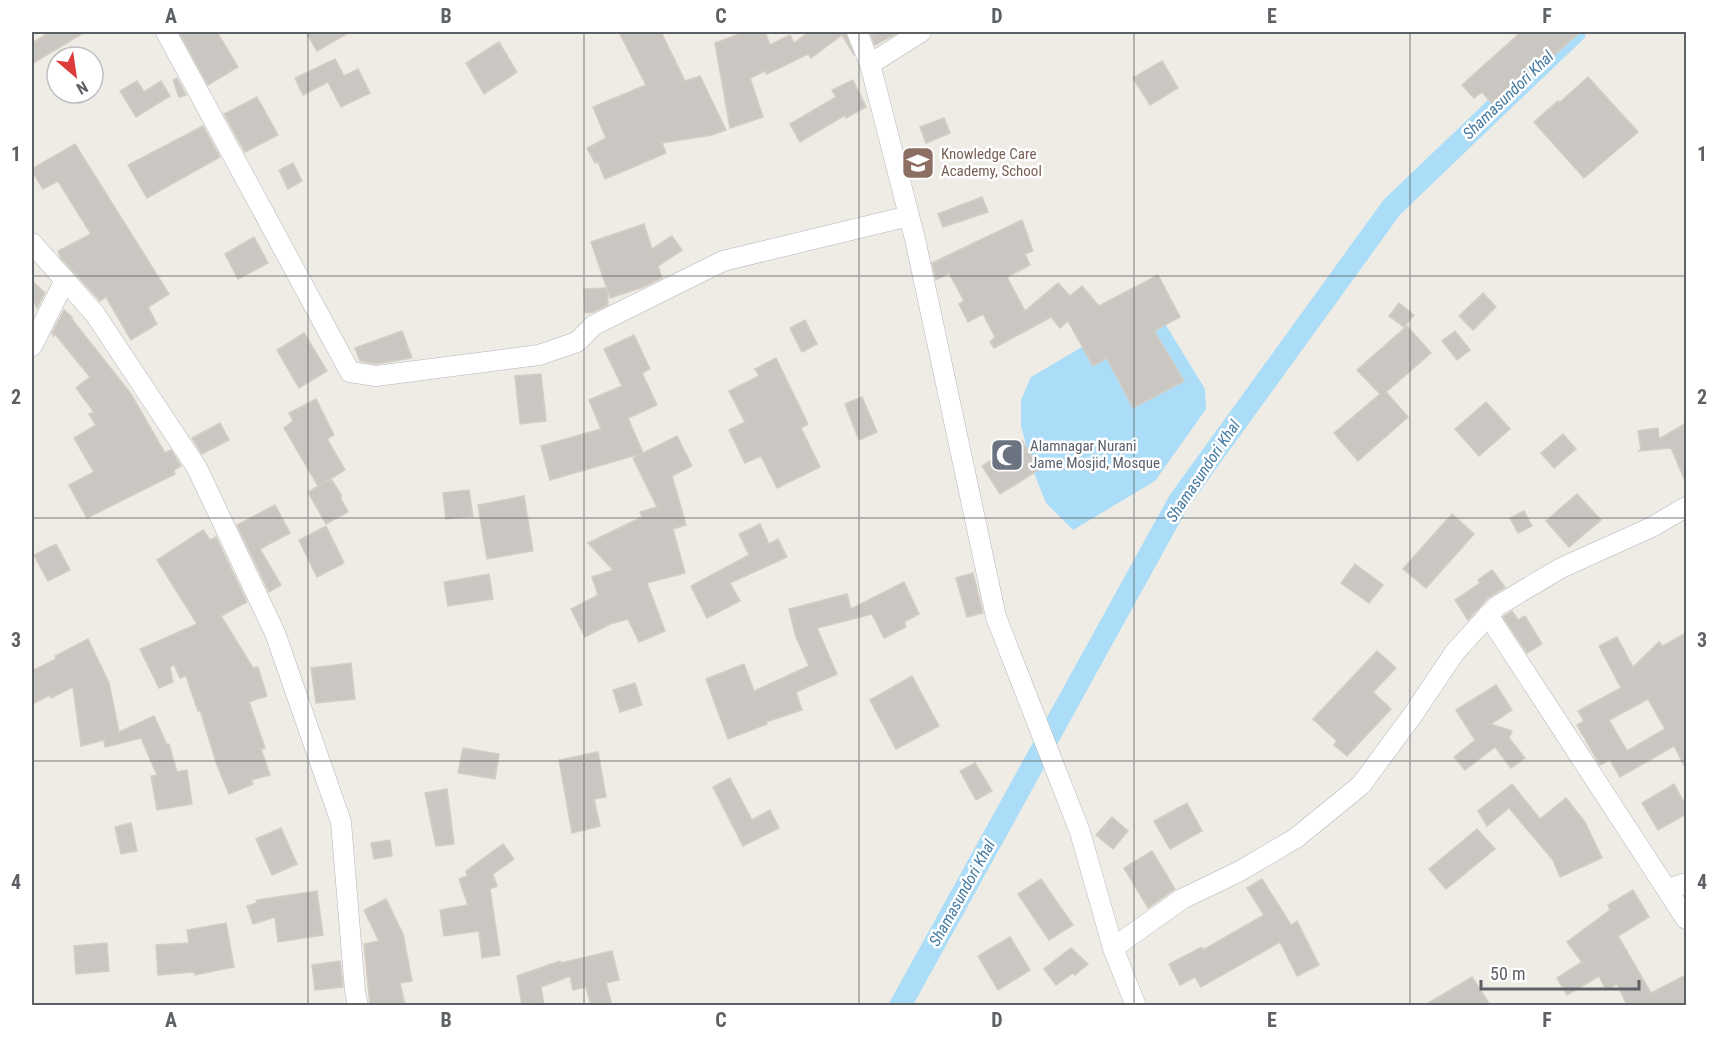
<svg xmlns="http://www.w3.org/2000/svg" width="1718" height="1037" font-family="'Roboto Condensed',sans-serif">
<rect width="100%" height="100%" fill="#eeece5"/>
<!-- water -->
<polygon fill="#abddf9" points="1156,309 1205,389 1206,409 1155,481 1073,530 1046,503 1032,468 1021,426 1021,400 1031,377 1087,344"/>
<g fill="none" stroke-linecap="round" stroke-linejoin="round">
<!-- canal -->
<polyline stroke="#abddf9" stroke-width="22" points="900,1006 1179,501 1392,207 1575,32"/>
</g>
<!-- building -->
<g fill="#cac7c2" stroke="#d3cdc4" stroke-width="1.5" fill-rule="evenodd">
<polygon points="50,32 85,32 32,64 32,43"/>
<polygon points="179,32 217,32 238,67 208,85"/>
<polygon points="306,32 350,32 317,51"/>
<polygon points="619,32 661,32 685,81 700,76 726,130 712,135 662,143 666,153 605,179 598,162 595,163 587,148 606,138 593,107 646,85"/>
<polygon points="745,32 765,32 770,45 790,35 794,43 809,32 845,32 854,55 842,35 811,58 808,54 767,74 765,71 750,78 763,117 730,128 715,43"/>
<polygon points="870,32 899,32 875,45"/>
<polygon points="1521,32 1580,32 1495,107 1482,92 1474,98 1462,85"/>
<polygon points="499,42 517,72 484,94 466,63"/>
<polygon points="335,59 344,76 358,69 370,93 341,107 328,82 303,95 295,78"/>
<polygon points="1162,61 1178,88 1150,105 1133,78"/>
<polygon points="1588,77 1638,132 1584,178 1534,122 1558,101 1559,103"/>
<polygon points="177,78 186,95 179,97 173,80"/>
<polygon points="853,80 866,107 846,118 845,115 800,142 790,124 836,97 832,90"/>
<polygon points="137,81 144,92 161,81 170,96 136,117 120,91"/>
<polygon points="257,97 278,135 245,152 224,114"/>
<polygon points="944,118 950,133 926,143 920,127"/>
<polygon points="203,126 220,157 147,198 128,165"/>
<polygon points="75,144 169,294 148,307 157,324 131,340 106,297 100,301 61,258 58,251 91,234 58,181 43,189 32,171 32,169"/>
<polygon points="293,163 302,181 288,189 279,170"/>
<polygon points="982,197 988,212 943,227 938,214"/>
<polygon points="1022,220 1033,251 1025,254 1030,265 1007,277 1025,311 1058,283 1070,296 1082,286 1099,306 1158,275 1180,317 1154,331 1184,381 1133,408 1107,358 1093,366 1068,321 1060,328 1051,317 994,348 990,342 995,337 983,314 968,322 959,304 964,301 949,273 936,280 932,263"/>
<polygon points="644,224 652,249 672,236 682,250 658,266 662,278 643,287 610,298 591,242"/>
<polygon points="254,237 268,263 238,279 225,254"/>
<polygon points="32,281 45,293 37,308 32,298"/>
<polygon points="607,288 608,305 593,312 585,313 584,289"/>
<polygon points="1483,293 1496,307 1473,330 1459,316"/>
<polygon points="1399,303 1414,315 1404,327 1389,316"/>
<polygon points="64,310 72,317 71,318 131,394 165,453 171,450 181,466 174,470 175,474 87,518 69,485 94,472 74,438 96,425 89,414 94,412 76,388 90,377 55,334 53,336 52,333"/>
<polygon points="805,320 817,344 802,352 790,328"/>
<polygon points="1407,326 1431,353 1386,392 1408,417 1358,461 1334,433 1380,394 1357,370"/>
<polygon points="402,331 412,358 376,364 360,361 355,348"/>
<polygon points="1455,331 1470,350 1457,360 1442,341"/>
<polygon points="304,333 327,371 299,388 277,350"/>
<polygon points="634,335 650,369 642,373 657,405 628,418 643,453 550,480 541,446 601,429 589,400 622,386 604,349"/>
<polygon points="776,358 808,424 801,428 820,467 777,488 761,456 745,463 729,430 745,422 729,391 759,376 755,369"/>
<polygon points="541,374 546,421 520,424 515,376"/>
<polygon points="862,397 877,432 859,440 845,404"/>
<polygon points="316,399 334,435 327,439 345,470 318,486 284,428 293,421 289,413"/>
<polygon points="1486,402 1510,429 1479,456 1455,429"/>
<polygon points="220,423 229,440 202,454 192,438"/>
<polygon points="1686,423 1686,483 1671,448 1638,451 1641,450 1638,431 1658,428 1659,439"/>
<polygon points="1563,434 1576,449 1554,468 1541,453"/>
<polygon points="677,436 692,466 672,476 686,525 673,529 685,573 647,583 665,631 639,642 628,619 610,624 585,637 571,609 598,595 592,577 613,570 588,543 642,517 640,512 657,507 633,458"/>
<polygon points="1022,441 1040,469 1000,494 982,466"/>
<polygon points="331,479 342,496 340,497 348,512 326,524 308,492"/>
<polygon points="469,490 473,516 446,519 443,493"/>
<polygon points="1577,494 1601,520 1569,547 1546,521"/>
<polygon points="524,496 533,551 487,559 478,505"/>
<polygon points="275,505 290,533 260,549 281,585 269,592 237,525"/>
<polygon points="1524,511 1532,526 1518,533 1510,518"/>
<polygon points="1452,514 1474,534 1426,588 1403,569"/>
<polygon points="760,524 769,544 778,539 787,557 730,583 740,601 707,618 691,586 749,555 739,534"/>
<polygon points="326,526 344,563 317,577 299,540"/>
<polygon points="203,530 210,540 216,537 247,602 221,616 253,668 258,667 267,696 249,702 265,748 261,749 270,775 251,780 253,784 229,794 217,765 200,710 198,711 186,676 180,678 174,665 170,667 173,682 159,688 140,649 197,624 157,560"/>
<polygon points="56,544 70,570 48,581 34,555"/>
<polygon points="1355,564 1383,585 1369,603 1341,583"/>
<polygon points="1492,570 1505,587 1488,598 1468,620 1455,600 1480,583 1478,580"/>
<polygon points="973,573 983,613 967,617 956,578"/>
<polygon points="489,574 493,599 448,606 444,582"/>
<polygon points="904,582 919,614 904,622 906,627 884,638 872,614 817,628 837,674 796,692 802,710 766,722 767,724 728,739 706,679 744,664 754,691 809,666 796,637 789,609 847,594 851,609"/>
<polygon points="1512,611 1518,620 1525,616 1542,644 1527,653 1503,617"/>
<path d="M1686,633V769L1674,746L1620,777L1610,760L1600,765L1577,725L1584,721L1578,711L1621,688L1599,646L1617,637L1633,667L1659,642L1663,646ZM1648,699L1665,729L1627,751L1609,720Z"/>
<polygon points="88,639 109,683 119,732 154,716 167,745 169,744 177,772 187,770 192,804 157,810 151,776 157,775 141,738 105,747 104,740 81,746 73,687 51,698 50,695 32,704 32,671 56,659 55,656"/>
<polygon points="1377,651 1396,668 1373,692 1391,709 1347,756 1334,745 1337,741 1313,719"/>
<polygon points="351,663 355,699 316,703 311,668"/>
<polygon points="912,676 939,726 896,749 870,700"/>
<polygon points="635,683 642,705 620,712 613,690"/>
<polygon points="1496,685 1512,710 1491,724 1512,731 1509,738 1525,758 1511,768 1495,747 1465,770 1454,757 1475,740 1456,710"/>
<polygon points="463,748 499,754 495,779 458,773"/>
<polygon points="598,752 606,797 594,799 600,826 572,833 559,760"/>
<polygon points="975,763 992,791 976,800 960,771"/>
<polygon points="730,778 752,820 770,810 779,828 743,846 713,787"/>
<polygon points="1512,784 1540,819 1566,798 1585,822 1602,858 1560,877 1553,860 1509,808 1487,826 1478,811"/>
<polygon points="1674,784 1686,806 1686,814 1658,830 1642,803"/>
<polygon points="447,789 454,844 436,846 425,793"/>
<polygon points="1187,803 1202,831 1170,849 1154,821"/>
<polygon points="1112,817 1128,831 1113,849 1096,835"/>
<polygon points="131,823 137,851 121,854 115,827"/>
<polygon points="281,828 297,864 272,875 256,839"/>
<polygon points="1477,829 1495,849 1446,889 1429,869"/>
<polygon points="390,840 392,856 374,859 371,843"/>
<polygon points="503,844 514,859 493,874 497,886 490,889 500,955 482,958 479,931 444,936 440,910 468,905 459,879 467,876 466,871"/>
<polygon points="1152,851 1175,889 1148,908 1124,868"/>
<polygon points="1041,879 1073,925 1049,940 1018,894"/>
<polygon points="1262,879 1291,925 1297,921 1319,965 1297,976 1280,942 1201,987 1195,977 1180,985 1169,964 1202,947 1203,950 1264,915 1247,888"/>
<polygon points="1633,890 1649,917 1618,936 1651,993 1686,975 1686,1005 1627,1005 1617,984 1606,990 1599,976 1567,995 1557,978 1582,962 1567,942 1610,910 1608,905"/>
<polygon points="317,891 323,935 278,942 275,917 253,924 247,906 257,903 256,900"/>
<polygon points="386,899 403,934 412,981 400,983 405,1005 370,1005 364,944 379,941 364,910"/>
<polygon points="226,923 234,967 195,975 194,972 158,975 156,945 189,943 187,930"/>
<polygon points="1010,937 1030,970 998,990 978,956"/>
<polygon points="107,943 109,971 76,974 74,946"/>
<polygon points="1071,948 1088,964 1075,975 1073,973 1056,985 1044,969"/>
<polygon points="612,951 619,980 606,983 612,1005 591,1005 586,987 573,990 570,976 541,987 544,1005 522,1005 517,976 560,961 561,963"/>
<polygon points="340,961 343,987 315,990 312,965"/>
<polygon points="1472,977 1490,1005 1425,1005"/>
</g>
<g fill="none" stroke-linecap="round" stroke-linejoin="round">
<!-- street casing -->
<g stroke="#b2b6b9" stroke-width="21">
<g id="street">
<polyline points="166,32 350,372 376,376 539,355 577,342 594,325 723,261 909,216"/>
<polyline points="857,32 870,64 915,239 996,617 1080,832 1113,948 1136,1006"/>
<polyline points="870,64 921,32"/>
<polyline points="32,243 95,314 197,468 275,633 341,822 355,991 358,1006"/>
<polyline points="32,346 65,280"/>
<polyline points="1488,615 1686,919"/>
<polyline points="1669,889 1686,883"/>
<polyline points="1113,948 1182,899 1240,871 1296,838 1361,785 1412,716 1455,652 1497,606 1561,568 1652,527 1686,507"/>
</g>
</g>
<!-- street -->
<use href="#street" stroke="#fff" stroke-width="20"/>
</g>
<!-- grid -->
<path fill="none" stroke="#5d6165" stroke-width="1.5" stroke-opacity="0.55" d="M308,32V1006M584,32V1006M859,32V1006M1134,32V1006M1410,32V1006M32,276H1686M32,518H1686M32,761H1686"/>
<!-- icons -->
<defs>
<g id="school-square" transform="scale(1.725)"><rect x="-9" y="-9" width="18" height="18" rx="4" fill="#8d6e63" stroke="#fff"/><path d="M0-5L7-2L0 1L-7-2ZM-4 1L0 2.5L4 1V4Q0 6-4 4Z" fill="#fff"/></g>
<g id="mosque-square" transform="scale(1.725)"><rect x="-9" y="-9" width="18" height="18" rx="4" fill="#6b7280" stroke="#fff"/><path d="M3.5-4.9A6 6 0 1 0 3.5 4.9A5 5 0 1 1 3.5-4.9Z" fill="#fff"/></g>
</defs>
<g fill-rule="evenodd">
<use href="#school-square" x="918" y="163"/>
<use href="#mosque-square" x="1007" y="455"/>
</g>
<g text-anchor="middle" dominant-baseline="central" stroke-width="5" stroke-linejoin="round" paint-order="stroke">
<!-- education labels -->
<g font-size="15" fill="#785e54" stroke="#fff" text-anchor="start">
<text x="941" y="154">Knowledge Care<tspan x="941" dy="17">Academy, School</tspan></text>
</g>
<!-- worship labels -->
<g font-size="15" fill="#5b616d" stroke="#fff" text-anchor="start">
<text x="1030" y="446">Alamnagar Nurani<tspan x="1030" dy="17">Jame Mosjid, Mosque</tspan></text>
</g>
<!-- water labels -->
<g font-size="16" font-style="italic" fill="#457aa2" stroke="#fff">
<text transform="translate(1508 95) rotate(-44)">Shamasundori Khal</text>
<text transform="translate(1203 471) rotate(-56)">Shamasundori Khal</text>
<text transform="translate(962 893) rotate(-61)">Shamasundori Khal</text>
</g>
</g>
<!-- border -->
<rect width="1718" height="1037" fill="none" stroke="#ffffff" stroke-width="66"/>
<!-- north arrow -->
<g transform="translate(75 75) rotate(151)"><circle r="28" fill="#ffffff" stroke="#bec0c1" stroke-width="1.5"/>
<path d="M0-4.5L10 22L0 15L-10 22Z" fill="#dd3c3d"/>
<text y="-9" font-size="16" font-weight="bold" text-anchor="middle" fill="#5d6165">N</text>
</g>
<!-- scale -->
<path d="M1481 980v9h158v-9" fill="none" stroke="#5d6165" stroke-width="3"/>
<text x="1490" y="980" font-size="18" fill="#5d6165" stroke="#ffffff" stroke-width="4.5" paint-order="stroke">50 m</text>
<rect x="33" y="33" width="1652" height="971" fill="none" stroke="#5d6165" stroke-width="2"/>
<g font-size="20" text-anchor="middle" font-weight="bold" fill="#5d6165">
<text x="171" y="23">A</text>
<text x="446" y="23">B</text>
<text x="721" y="23">C</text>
<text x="997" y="23">D</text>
<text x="1272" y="23">E</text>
<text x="1547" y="23">F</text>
<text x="16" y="161">1</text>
<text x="1702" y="161">1</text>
<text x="16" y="404">2</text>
<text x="1702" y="404">2</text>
<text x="16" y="647">3</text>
<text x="1702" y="647">3</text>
<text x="16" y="889">4</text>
<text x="1702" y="889">4</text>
<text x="171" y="1027">A</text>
<text x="446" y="1027">B</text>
<text x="721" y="1027">C</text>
<text x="997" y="1027">D</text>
<text x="1272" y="1027">E</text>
<text x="1547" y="1027">F</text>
</g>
</svg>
